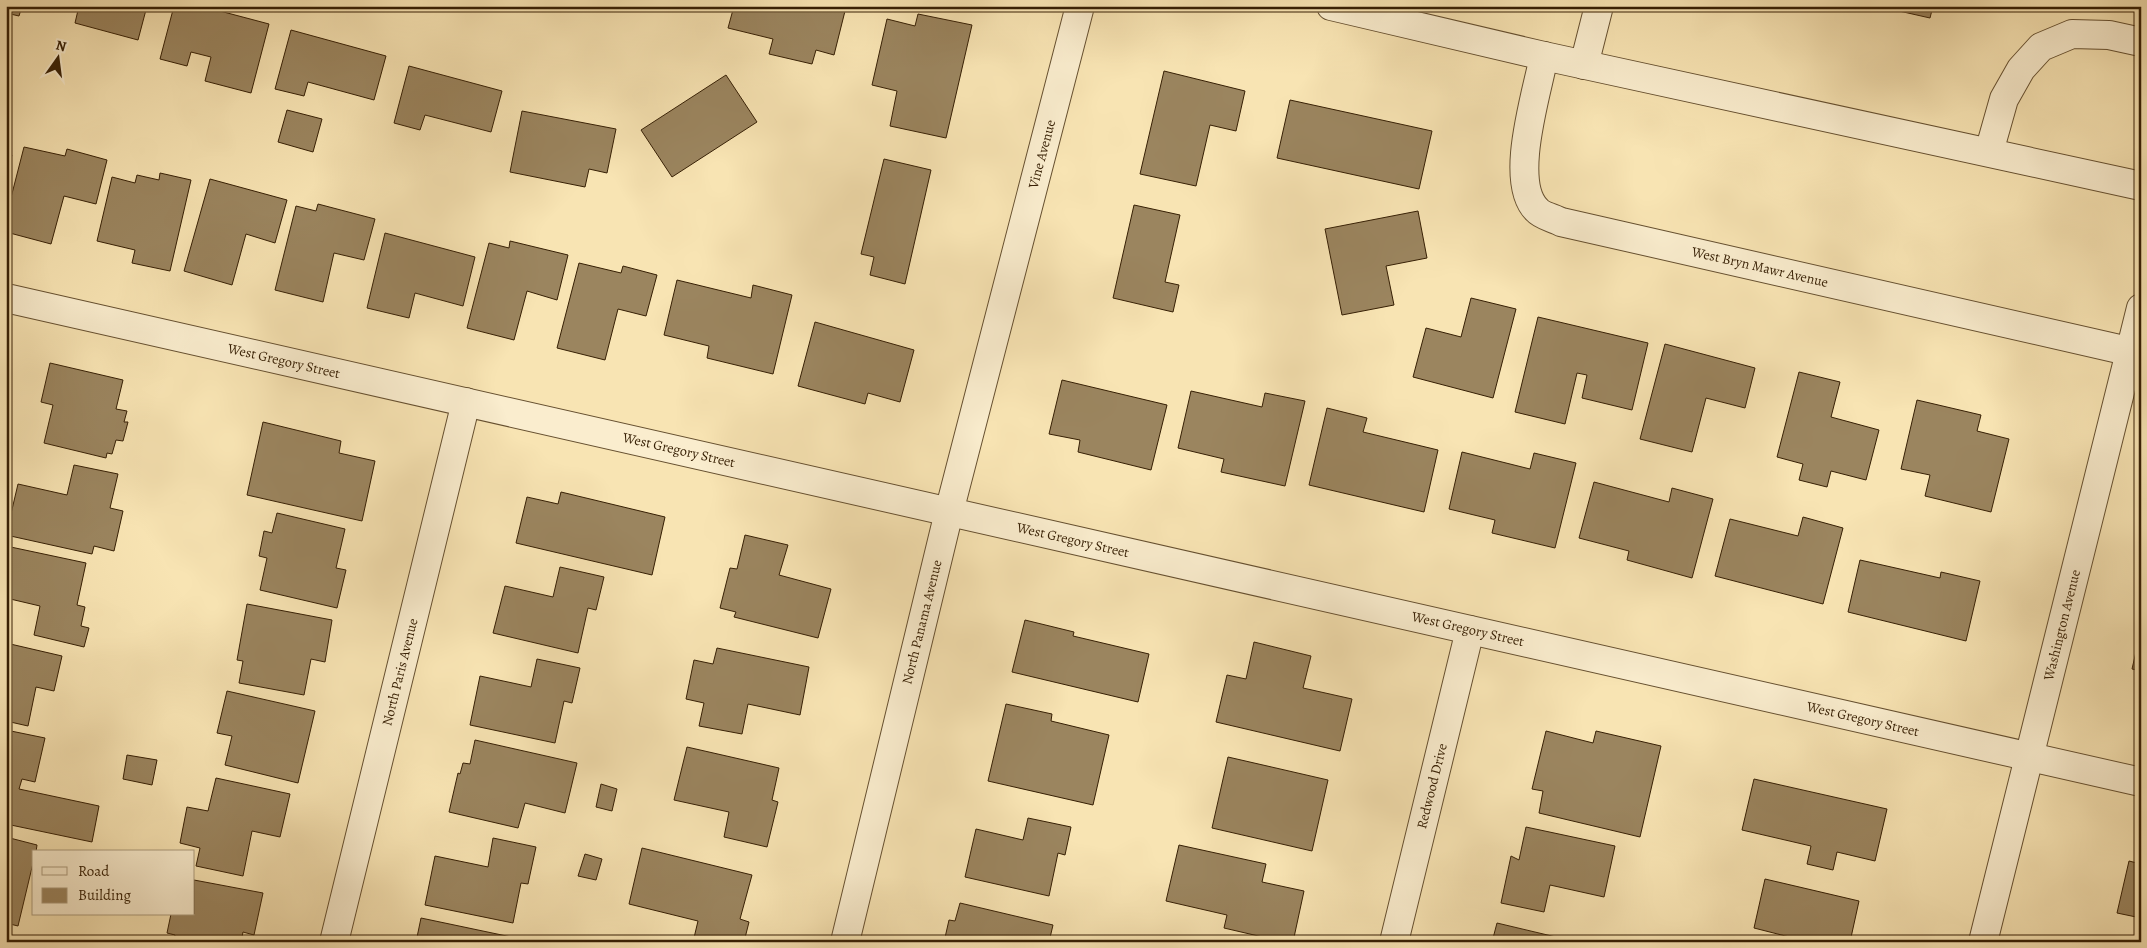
<svg xmlns="http://www.w3.org/2000/svg" width="2147" height="948" font-family="Alegreya,serif">
<rect width="100%" height="100%" fill="#f8e4b3"/>
<filter id="stains"><feTurbulence type="fractalNoise" baseFrequency=".004" numOctaves="4"/><feColorMatrix values="0 0 0 0 .2 0 0 0 0 .09 0 0 0 0 .02 0 0 0 .5 -.17"/></filter>
<radialGradient id="worn" r=".72"><stop offset=".6" stop-color="#630" stop-opacity="0"/><stop offset="1" stop-color="#630" stop-opacity=".3"/></radialGradient>
<!-- building -->
<g fill="#9b855f" stroke="#361f04">
<polygon points="6,6 22,6 19,16 6,13"/>
<polygon points="79,6 147,6 138,40 75,23"/>
<polygon points="174,6 201,6 269,24 251,93 205,81 211,57 191,52 187,66 160,59"/>
<polygon points="734,6 827,6 845,11 834,55 816,50 812,64 769,54 773,39 728,28"/>
<polygon points="1877,6 1933,6 1930,18"/>
<polygon points="918,14 972,25 946,138 890,126 897,91 872,85 887,19 915,26"/>
<polygon points="291,30 386,56 374,100 308,82 304,96 275,89"/>
<polygon points="409,66 502,91 491,132 425,115 420,130 394,123"/>
<polygon points="1164,71 1245,91 1236,131 1210,125 1196,186 1140,174"/>
<polygon points="726,75 757,122 672,177 641,130"/>
<polygon points="1290,100 1432,131 1419,189 1277,158"/>
<polygon points="287,110 322,119 313,152 278,142"/>
<polygon points="522,111 616,129 607,173 589,169 585,187 510,172"/>
<polygon points="24,147 65,156 67,149 107,160 96,204 64,196 51,244 6,232 6,217"/>
<polygon points="6,153 12,155 6,176"/>
<polygon points="884,159 931,170 905,284 870,275 874,257 861,254"/>
<polygon points="160,173 191,180 170,271 132,263 135,250 97,241 112,177 135,183 137,175 159,180"/>
<polygon points="210,179 287,200 275,243 246,234 232,285 184,271"/>
<polygon points="318,204 375,219 364,260 334,253 323,302 275,290 296,206 316,211"/>
<polygon points="1134,205 1180,215 1165,282 1179,285 1173,312 1113,298"/>
<polygon points="1418,211 1427,258 1386,266 1394,305 1342,315 1325,229"/>
<polygon points="385,233 475,257 463,306 415,293 409,318 367,308"/>
<polygon points="510,241 568,255 557,300 527,291 514,340 467,328 489,243 509,248"/>
<polygon points="579,263 621,273 623,266 657,275 646,316 618,309 605,360 557,348"/>
<polygon points="677,280 751,298 753,285 792,295 773,374 707,358 709,346 664,335"/>
<polygon points="1471,298 1516,309 1493,398 1413,377 1426,328 1461,337"/>
<polygon points="1538,317 1648,343 1632,410 1582,398 1587,375 1577,373 1565,424 1515,412"/>
<polygon points="815,322 914,350 900,402 868,393 865,404 798,386"/>
<polygon points="1665,344 1755,368 1745,408 1706,398 1692,452 1640,439"/>
<polygon points="50,363 123,380 116,409 127,411 124,422 128,422 123,441 116,440 112,454 107,453 106,458 44,443 53,405 41,402"/>
<polygon points="1799,372 1840,382 1831,417 1879,430 1866,480 1831,471 1827,487 1799,480 1803,464 1777,457"/>
<polygon points="1062,380 1167,405 1151,470 1078,452 1080,440 1049,434"/>
<polygon points="1191,391 1262,407 1265,393 1305,401 1285,486 1221,472 1224,459 1178,448"/>
<polygon points="1917,400 1981,415 1977,431 2009,439 1991,512 1925,496 1930,475 1901,469"/>
<polygon points="1327,408 1367,418 1363,432 1438,450 1424,512 1309,485"/>
<polygon points="263,422 341,441 339,453 375,461 362,521 247,495"/>
<polygon points="1462,452 1530,469 1534,453 1576,463 1555,548 1492,533 1495,520 1449,509"/>
<polygon points="74,465 118,474 110,508 123,511 114,551 94,546 92,554 6,535 18,484 67,495"/>
<polygon points="1594,482 1669,502 1672,488 1713,499 1692,578 1627,560 1629,551 1579,538"/>
<polygon points="561,492 665,517 652,575 516,543 527,497 558,504"/>
<polygon points="277,513 345,529 336,568 346,570 337,608 260,590 267,558 259,556 264,531 272,533"/>
<polygon points="1803,517 1843,528 1823,604 1715,576 1730,519 1798,536"/>
<polygon points="745,535 788,545 779,575 831,589 818,638 734,617 736,612 720,608 730,568 737,569"/>
<polygon points="6,546 86,563 77,605 85,607 81,626 89,628 84,647 34,635 40,606 6,598"/>
<polygon points="1860,560 1940,578 1941,572 1980,581 1966,641 1848,612"/>
<polygon points="560,567 604,577 596,610 588,608 578,653 493,633 505,586 553,597"/>
<polygon points="247,604 332,620 325,662 311,659 304,695 239,683 243,661 237,660"/>
<polygon points="1025,620 1074,632 1073,636 1149,654 1138,702 1012,672"/>
<polygon points="2141,630 2141,671 2132,669"/>
<polygon points="1254,642 1311,656 1303,688 1352,699 1340,751 1216,722 1227,675 1246,679"/>
<polygon points="6,643 62,656 54,691 36,687 28,726 6,721"/>
<polygon points="717,648 809,667 800,715 748,704 742,734 699,726 704,703 686,699 694,660 713,664"/>
<polygon points="537,659 580,668 572,703 564,701 555,743 470,725 480,676 531,687"/>
<polygon points="227,691 315,711 298,783 225,765 232,736 217,733"/>
<polygon points="1006,704 1052,714 1051,721 1109,735 1093,805 988,781"/>
<polygon points="6,730 45,738 35,782 22,779 19,789 99,806 92,842 6,824"/>
<polygon points="1546,731 1593,743 1596,731 1661,746 1640,837 1539,813 1543,791 1532,789"/>
<polygon points="475,740 577,763 565,813 525,803 518,828 449,812 458,773 460,774 463,763 470,764"/>
<polygon points="687,747 779,768 772,800 778,802 767,847 724,837 729,812 674,800"/>
<polygon points="127,755 157,760 152,785 123,779"/>
<polygon points="1228,757 1328,780 1312,851 1212,828"/>
<polygon points="216,778 290,794 280,837 252,831 243,876 196,866 200,848 180,843 187,807 208,811"/>
<polygon points="1754,779 1887,809 1875,861 1837,852 1833,870 1807,864 1811,846 1742,830"/>
<polygon points="601,784 617,789 612,811 596,807"/>
<polygon points="1028,818 1071,827 1065,855 1058,853 1049,896 965,877 976,829 1023,840"/>
<polygon points="1526,827 1615,846 1604,897 1550,885 1544,912 1501,903 1511,856 1519,860"/>
<polygon points="6,837 37,845 36,852 34,852 34,859 18,926 6,923"/>
<polygon points="493,838 536,847 528,884 521,883 513,923 425,905 435,856 488,867"/>
<polygon points="1179,845 1266,864 1262,882 1304,891 1293,942 1284,942 1224,928 1227,915 1166,901"/>
<polygon points="642,848 752,875 740,919 749,922 744,942 693,942 698,921 629,904"/>
<polygon points="585,854 602,859 596,880 578,876"/>
<polygon points="2129,861 2141,864 2141,918 2117,913"/>
<polygon points="1765,879 1859,901 1850,942 1809,942 1754,928"/>
<polygon points="194,880 263,893 254,935 243,932 241,942 174,942 175,935 167,933 171,914 194,914"/>
<polygon points="960,903 1053,925 1049,942 944,942 949,920 955,921"/>
<polygon points="421,918 516,938 516,942 416,942"/>
<polygon points="1497,923 1577,942 1492,942"/>
</g>
<g fill="none" stroke-linecap="round" stroke-linejoin="round">
<!-- minor casing -->
<g stroke="#665030" stroke-width="30">
<g id="minor">
<polyline points="1331,6 1544,56 2141,186"/>
<path d="M1544,56C1537,93 1508,182 1537,210C1542,216 1554,218 1561,222L2141,354"/>
<polyline points="1584,65 1599,6"/>
<polyline points="1989,152 2004,99 2021,69 2041,47 2072,34 2109,35 2141,42"/>
<polyline points="6,298 2141,782"/>
<polyline points="334,942 466,402"/>
<polyline points="845,942 949,512 1080,6"/>
<polyline points="1394,942 1470,630"/>
<polyline points="1983,942 2141,308"/>
</g>
</g>
<!-- minor -->
<use href="#minor" stroke="#faedce" stroke-width="28"/>
</g>
<g text-anchor="middle" dominant-baseline="central" stroke-width="4.5" stroke-linejoin="round" paint-order="stroke">
<!-- street labels -->
<g font-size="14" fill="#361f04" stroke="#faedce">
<text transform="translate(1042 154) rotate(-75)">Vine Avenue</text>
<text transform="translate(1760 267) rotate(13)">West Bryn Mawr Avenue</text>
<text transform="translate(284 361) rotate(13)">West Gregory Street</text>
<text transform="translate(679 450) rotate(13)">West Gregory Street</text>
<text transform="translate(1073 540) rotate(13)">West Gregory Street</text>
<text transform="translate(922 622) rotate(-76)">North Panama Avenue</text>
<text transform="translate(2062 625) rotate(-76)">Washington Avenue</text>
<text transform="translate(1468 629) rotate(13)">West Gregory Street</text>
<text transform="translate(400 672) rotate(-76)">North Paris Avenue</text>
<text transform="translate(1863 719) rotate(13)">West Gregory Street</text>
<text transform="translate(1432 786) rotate(-76)">Redwood Drive</text>
</g>
</g>
<!-- margin -->
<rect width="2147" height="948" fill="none" stroke="#f8e4b3" stroke-width="25"/>
<rect x="8" y="8" width="2132" height="933" fill="none" stroke="#361f04" stroke-width="2.5"/>
<rect x="12" y="12" width="2122" height="923" fill="none" stroke="#361f04"/>
<!-- legend -->
<rect x="32" y="850" width="162" height="65" fill="#faedce" stroke="#ac9b7d"/>
<rect x="42" y="867" width="25" height="8" fill="#faedce" stroke="#ac9b7d"/>
<text x="78" y="876" font-size="15" fill="#361f04">Road</text>
<rect x="42" y="888" width="25" height="15" fill="#9b855f" stroke="#ac9b7d"/>
<text x="78" y="900" font-size="15" fill="#361f04">Building</text>
<!-- north arrow -->
<g transform="translate(58 58) rotate(14)" stroke="#faedce" stroke-width="4" paint-order="stroke">
<path d="M0-4L9 19L0 12L-9 19Z" fill="#361f04"/>
<text y="-8" font-size="14" font-weight="bold" text-anchor="middle" fill="#361f04">N</text>
</g>
<rect width="100%" height="100%" filter="url(#stains)"/>
<rect width="100%" height="100%" fill="url(#worn)"/>
</svg>
